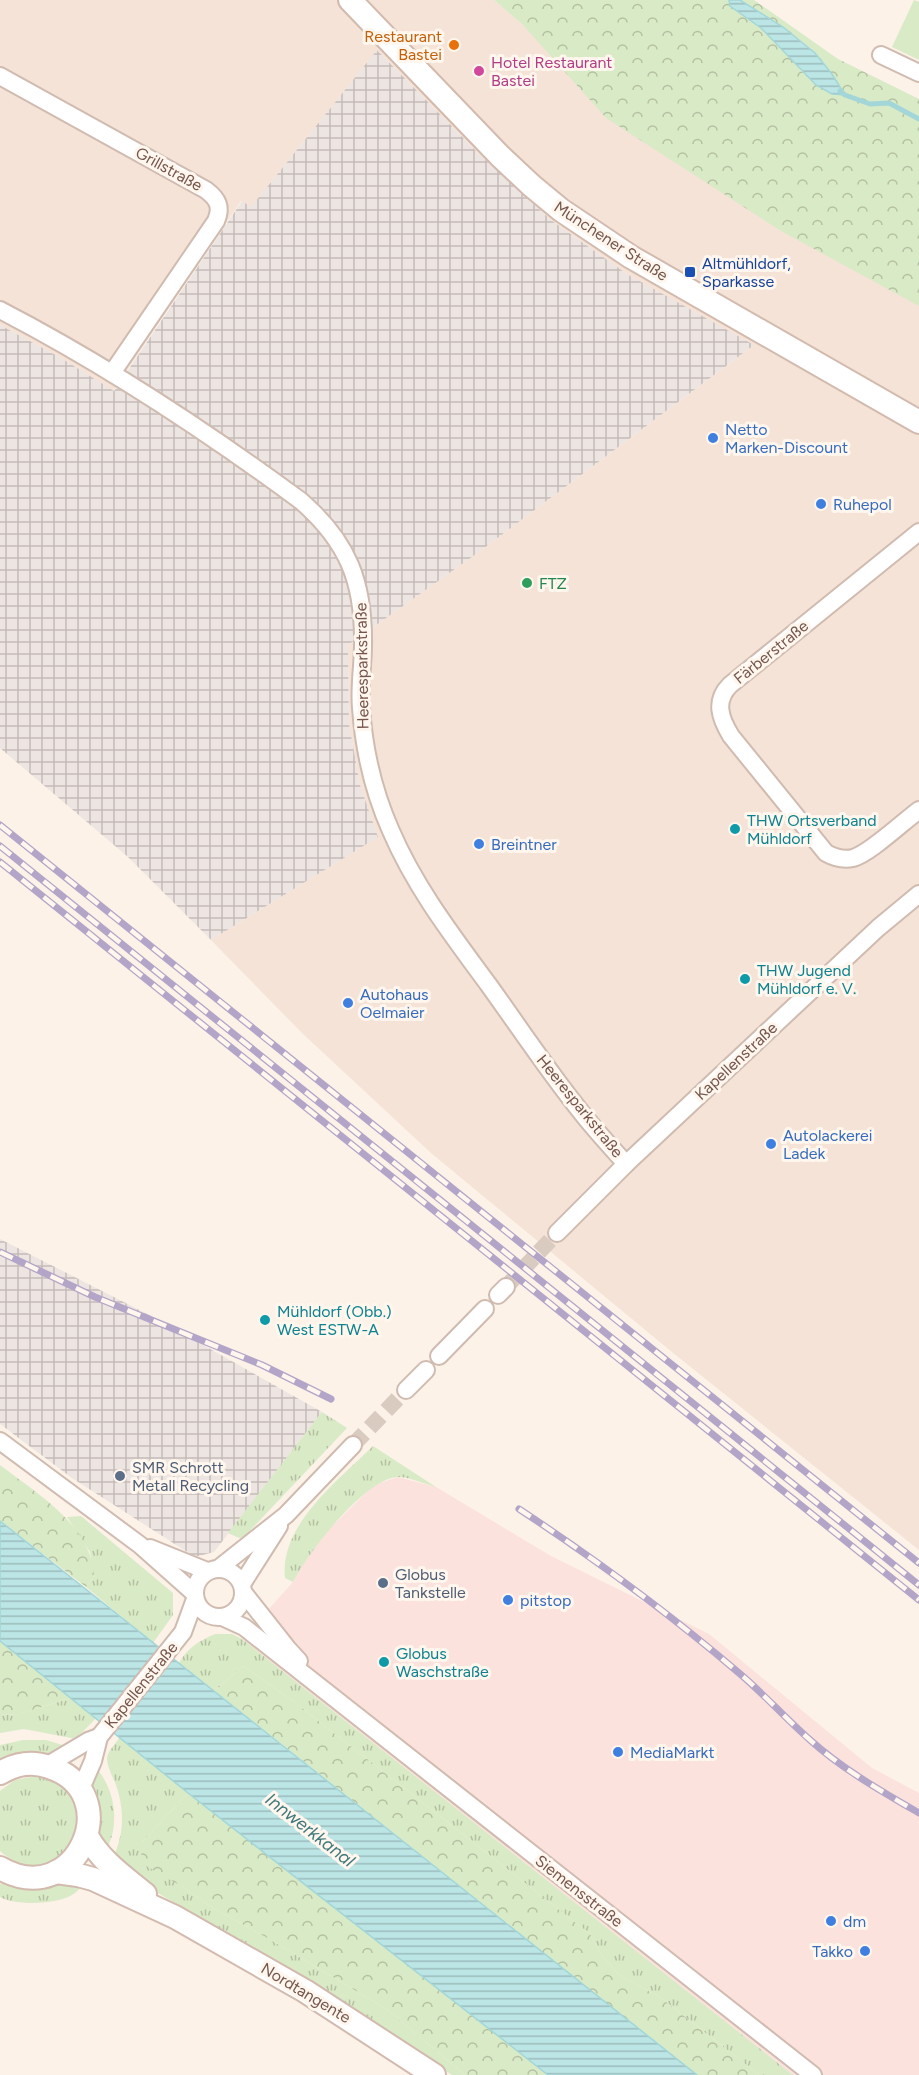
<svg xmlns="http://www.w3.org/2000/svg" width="919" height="2075" font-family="Figtree,sans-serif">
<defs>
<pattern id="industrial-grid" width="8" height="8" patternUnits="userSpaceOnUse" patternTransform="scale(1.5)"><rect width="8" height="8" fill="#ede5e1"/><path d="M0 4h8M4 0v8" fill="none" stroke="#c5bcb9"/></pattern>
<pattern id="grass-tufts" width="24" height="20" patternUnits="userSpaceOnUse" patternTransform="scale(1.5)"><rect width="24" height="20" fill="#d9eac6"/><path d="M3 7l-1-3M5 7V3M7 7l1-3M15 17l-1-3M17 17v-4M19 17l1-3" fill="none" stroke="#b5c0a3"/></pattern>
<pattern id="forest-crowns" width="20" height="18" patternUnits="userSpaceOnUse" patternTransform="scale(1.5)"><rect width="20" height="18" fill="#d9eac6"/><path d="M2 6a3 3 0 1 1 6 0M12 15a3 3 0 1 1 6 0" fill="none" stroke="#b5c0a3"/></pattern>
<pattern id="water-rules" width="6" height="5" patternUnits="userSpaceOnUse" patternTransform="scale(1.5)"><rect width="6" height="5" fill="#bce5e6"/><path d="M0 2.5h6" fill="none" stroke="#9dbcbd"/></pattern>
</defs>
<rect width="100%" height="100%" fill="#fcf2e8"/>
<!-- residential -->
<polygon fill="#f4e3d6" points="0,0 494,0 523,25 919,306 919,1550 672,1352 431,1153 302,1033 211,940 378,837 360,785 349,724 348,645 472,557 753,346 627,274 551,220 477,152 377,50 251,207 241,201 113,391 61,358 0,325"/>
<!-- commercial -->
<polygon fill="#fce2dc" points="398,1477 436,1487 551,1556 709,1634 872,1768 919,1793 919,2075 793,2075 242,1639 293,1582 301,1565 327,1531 374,1485"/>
<!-- industrial -->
<g fill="url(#industrial-grid)">
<polygon points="377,50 477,152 551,220 627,274 754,345 472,557 348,645 349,724 360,785 378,837 211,940 128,857 0,748 0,325 61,358 114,391 242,201 251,207"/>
<polygon points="0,1239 157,1319 322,1412 214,1552 195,1557 72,1478 0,1424"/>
</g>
<!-- grass -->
<g fill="url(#grass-tufts)">
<polygon points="322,1412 347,1428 244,1537 239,1538 228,1533"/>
<path d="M373,1446L436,1487C425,1484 411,1478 400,1477C367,1475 307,1554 293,1582L285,1578C279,1525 339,1480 373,1446Z"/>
<polygon points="81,1516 173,1593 173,1615 153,1643 86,1587 94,1577 90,1552 67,1517"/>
<path d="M215,1634H232L242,1639L793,2075H759L661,1998L618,1974L601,1954L590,1934L293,1701L243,1666L215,1691L179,1663C188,1647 199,1641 215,1634Z"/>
<polygon points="71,1698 96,1718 76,1739 24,1729 0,1733 0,1715 19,1714"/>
<path d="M120,1737L188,1793L142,1842L183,1887L211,1907L271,1940L388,2010L465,2075H452L322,1990L151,1889L112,1860C124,1836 125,1811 116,1785C113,1777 107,1767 107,1758C108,1751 116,1743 120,1737Z"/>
<polygon points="23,1740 46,1740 69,1747 53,1756 0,1761 0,1745"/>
<path d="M98,1770C116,1793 120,1827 105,1852C97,1838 90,1800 93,1784C94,1780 96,1775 98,1770Z"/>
<path d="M36,1776C119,1791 61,1906 0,1851V1791L15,1780Z"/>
<path d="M8,1881L49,1884L85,1882C82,1885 79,1890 75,1893C60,1905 16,1906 0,1897V1884Z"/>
</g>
<!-- forest -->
<g fill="url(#forest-crowns)">
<path d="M494,0H729L730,6L761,28L790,56L801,71L845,94C836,80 826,64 814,52C792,31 765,16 740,0H754L838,59L919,99V306L781,231L606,118L523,25Z"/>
<path d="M0,1465C36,1493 93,1526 94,1577L86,1587L0,1521Z"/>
<polygon points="0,1641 71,1698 19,1714 0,1715"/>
<polygon points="243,1666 293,1701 590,1934 601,1954 618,1974 661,1998 759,2075 697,2075 215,1691"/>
<polygon points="188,1793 548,2075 465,2075 388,2010 271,1940 211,1907 183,1887 141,1863 142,1842"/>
</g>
<!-- park -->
<polygon fill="#d9eac6" points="914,0 919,2 919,60 892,47"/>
<!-- water -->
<g fill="url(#water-rules)" stroke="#a2d6d8" stroke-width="1.5">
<polygon points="729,0 740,0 783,27 815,53 832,74 845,95 832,94 816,85 761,28 730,6"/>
<polygon points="0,1521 697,2075 548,2075 188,1793 0,1641"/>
</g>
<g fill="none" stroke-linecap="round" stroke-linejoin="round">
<!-- stream -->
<polyline stroke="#a2d6d8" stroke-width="5" points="840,91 845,95 870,104 889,103 919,119"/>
<!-- street-tunnel -->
<g stroke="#dacbc1" stroke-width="16" stroke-dasharray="16 8" stroke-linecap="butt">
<polyline points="506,1287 557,1233"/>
<polyline points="353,1445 406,1390"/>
</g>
<!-- street casing -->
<g stroke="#d0bbb0" stroke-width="20">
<g id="street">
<polyline points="881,55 919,73"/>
<path d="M0,76L206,190C218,199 222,207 216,221L112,373"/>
<path d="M0,310C106,365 206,431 301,501C348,542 364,582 363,645C363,665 359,687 361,708C364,750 374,793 391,831C415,887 452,935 488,984C519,1027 548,1071 581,1112C595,1130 611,1147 626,1164"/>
<path d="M919,532L730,685C714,701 720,718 731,736L826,853C835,858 843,860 853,858C869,854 904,821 919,810"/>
<polyline points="557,1233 626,1164 878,928 919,894"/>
<polyline points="498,1295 506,1287"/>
<polyline points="439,1356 485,1309"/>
<polyline points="406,1390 426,1370"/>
<polyline points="0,1441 140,1545 194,1593"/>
<polyline points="150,1548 207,1571"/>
<polyline points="219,1568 286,1515 353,1445"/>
<circle cx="219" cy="1593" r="24"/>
<polyline points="242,1584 279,1526"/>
<polyline points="243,1592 288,1649 299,1661"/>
<polyline points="222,1617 244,1627 813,2075"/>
<polyline points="46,1766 88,1741 99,1737"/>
<polyline points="80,1791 93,1761 99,1737 183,1632 195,1599"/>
</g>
</g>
<!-- secondary casing -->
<g stroke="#d3baae" stroke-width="26">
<g id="secondary">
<polyline points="350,0 500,156 532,186 561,210 631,257 919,422"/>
<path d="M0,1773C15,1764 32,1761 49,1767C128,1792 77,1912 0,1868"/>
<path d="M87,1836C101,1861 123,1876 145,1894"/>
<polyline points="56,1872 78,1875 93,1879 175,1917 305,1991 434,2075"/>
</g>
</g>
<!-- street -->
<use href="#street" stroke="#fff" stroke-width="16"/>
<!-- secondary -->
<use href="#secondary" stroke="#fff" stroke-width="22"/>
<!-- rail casing -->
<g stroke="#b3a5c7" stroke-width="7">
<g id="rail">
<polyline points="0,825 919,1563"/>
<polyline points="0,846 919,1585"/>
<polyline points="0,862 919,1600"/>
<polyline points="0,1252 95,1297 262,1365 331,1399"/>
<path d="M519,1509C595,1559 670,1614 739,1673C764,1694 785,1718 809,1739C842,1769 881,1791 919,1813"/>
</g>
</g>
<!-- rail -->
<use href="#rail" stroke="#fff6ee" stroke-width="4.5" stroke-dasharray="14" stroke-linecap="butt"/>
</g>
<!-- markers -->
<circle fill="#e8710a" stroke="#fff6ee" stroke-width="2" cx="454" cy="45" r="6"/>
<circle fill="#d1479c" stroke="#fff6ee" stroke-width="2" cx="479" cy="71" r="6"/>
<rect fill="#1a4fb4" stroke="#fff6ee" stroke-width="2" x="684" y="266" width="12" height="12" rx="3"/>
<g fill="#3f7fe0" stroke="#fff6ee" stroke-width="2">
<circle cx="713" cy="438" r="6"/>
<circle cx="821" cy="504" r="6"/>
<circle cx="479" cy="844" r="6"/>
<circle cx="348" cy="1003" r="6"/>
<circle cx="771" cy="1144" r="6"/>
<circle cx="508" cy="1600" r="6"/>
<circle cx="618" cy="1752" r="6"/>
<circle cx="831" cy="1921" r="6"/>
<circle cx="865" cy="1951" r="6"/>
</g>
<circle fill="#2e9e5b" stroke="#fff6ee" stroke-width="2" cx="527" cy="583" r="6"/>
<g fill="#0f9aa8" stroke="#fff6ee" stroke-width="2">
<circle cx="735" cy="829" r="6"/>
<circle cx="745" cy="979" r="6"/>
<circle cx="265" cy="1320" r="6"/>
<circle cx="384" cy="1662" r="6"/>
</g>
<g fill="#5c6f8a" stroke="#fff6ee" stroke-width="2">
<circle cx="120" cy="1476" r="6"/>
<circle cx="383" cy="1583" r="6"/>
</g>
<g text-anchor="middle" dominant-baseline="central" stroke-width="6" stroke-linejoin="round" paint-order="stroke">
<!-- food labels -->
<g font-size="16" fill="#c56008" stroke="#fff6ee" text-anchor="end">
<text x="442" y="36">Restaurant<tspan x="442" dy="18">Bastei</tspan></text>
</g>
<!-- hotel labels -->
<g font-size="16" fill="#b23c85" stroke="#fff6ee" text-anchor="start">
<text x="491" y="62">Hotel Restaurant<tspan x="491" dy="18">Bastei</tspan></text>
</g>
<!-- street labels -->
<g font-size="16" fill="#76564c" stroke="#fff6ee">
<text transform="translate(169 169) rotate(29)">Grillstraße</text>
<text transform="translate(611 241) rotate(33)">Münchener Straße</text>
<text transform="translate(771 652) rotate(-39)">Färberstraße</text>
<text transform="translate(362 666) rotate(-91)">Heeresparkstraße</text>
<text transform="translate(736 1061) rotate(-43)">Kapellenstraße</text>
<text transform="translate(580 1106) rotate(51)">Heeresparkstraße</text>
<text transform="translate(141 1685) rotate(-51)">Kapellenstraße</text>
<text transform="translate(579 1891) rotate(38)">Siemensstraße</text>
<text transform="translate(306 1993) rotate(31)">Nordtangente</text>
</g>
<!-- transit labels -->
<g font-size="16" fill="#164399" stroke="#fff6ee" text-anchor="start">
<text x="702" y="263">Altmühldorf,<tspan x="702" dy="18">Sparkasse</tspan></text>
</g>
<!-- shop labels -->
<g font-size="16" fill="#366cbe" stroke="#fff6ee" text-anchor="start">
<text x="725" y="429">Netto<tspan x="725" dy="18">Marken-Discount</tspan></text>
<text x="833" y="504">Ruhepol</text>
<text x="491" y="844">Breintner</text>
<text x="360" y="994">Autohaus<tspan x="360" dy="18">Oelmaier</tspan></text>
<text x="783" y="1135">Autolackerei<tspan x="783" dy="18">Ladek</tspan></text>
<text x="520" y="1600">pitstop</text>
<text x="630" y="1752">MediaMarkt</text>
<text x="843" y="1921">dm</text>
<text x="853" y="1951" text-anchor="end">Takko</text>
</g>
<!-- leisure labels -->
<g font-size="16" fill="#27864d" stroke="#fff6ee" text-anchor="start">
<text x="539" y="583">FTZ</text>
</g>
<!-- culture labels -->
<g font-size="16" fill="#0d838f" stroke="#fff6ee" text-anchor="start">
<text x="747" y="820">THW Ortsverband<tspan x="747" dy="18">Mühldorf</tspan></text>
<text x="757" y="970">THW Jugend<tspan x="757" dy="18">Mühldorf e. V.</tspan></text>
<text x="277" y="1311">Mühldorf (Obb.)<tspan x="277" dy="18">West ESTW-A</tspan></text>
<text x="396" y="1653">Globus<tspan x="396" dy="18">Waschstraße</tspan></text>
</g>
<!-- service labels -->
<g font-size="16" fill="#4e5e75" stroke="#fff6ee" text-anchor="start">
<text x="132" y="1467">SMR Schrott<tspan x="132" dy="18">Metall Recycling</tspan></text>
<text x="395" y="1574">Globus<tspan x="395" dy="18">Tankstelle</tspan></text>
</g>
<!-- water labels -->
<g font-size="18" font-style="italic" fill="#40787b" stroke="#fff6ee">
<text transform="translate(310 1830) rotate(38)">Innwerkkanal</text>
</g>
</g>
</svg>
